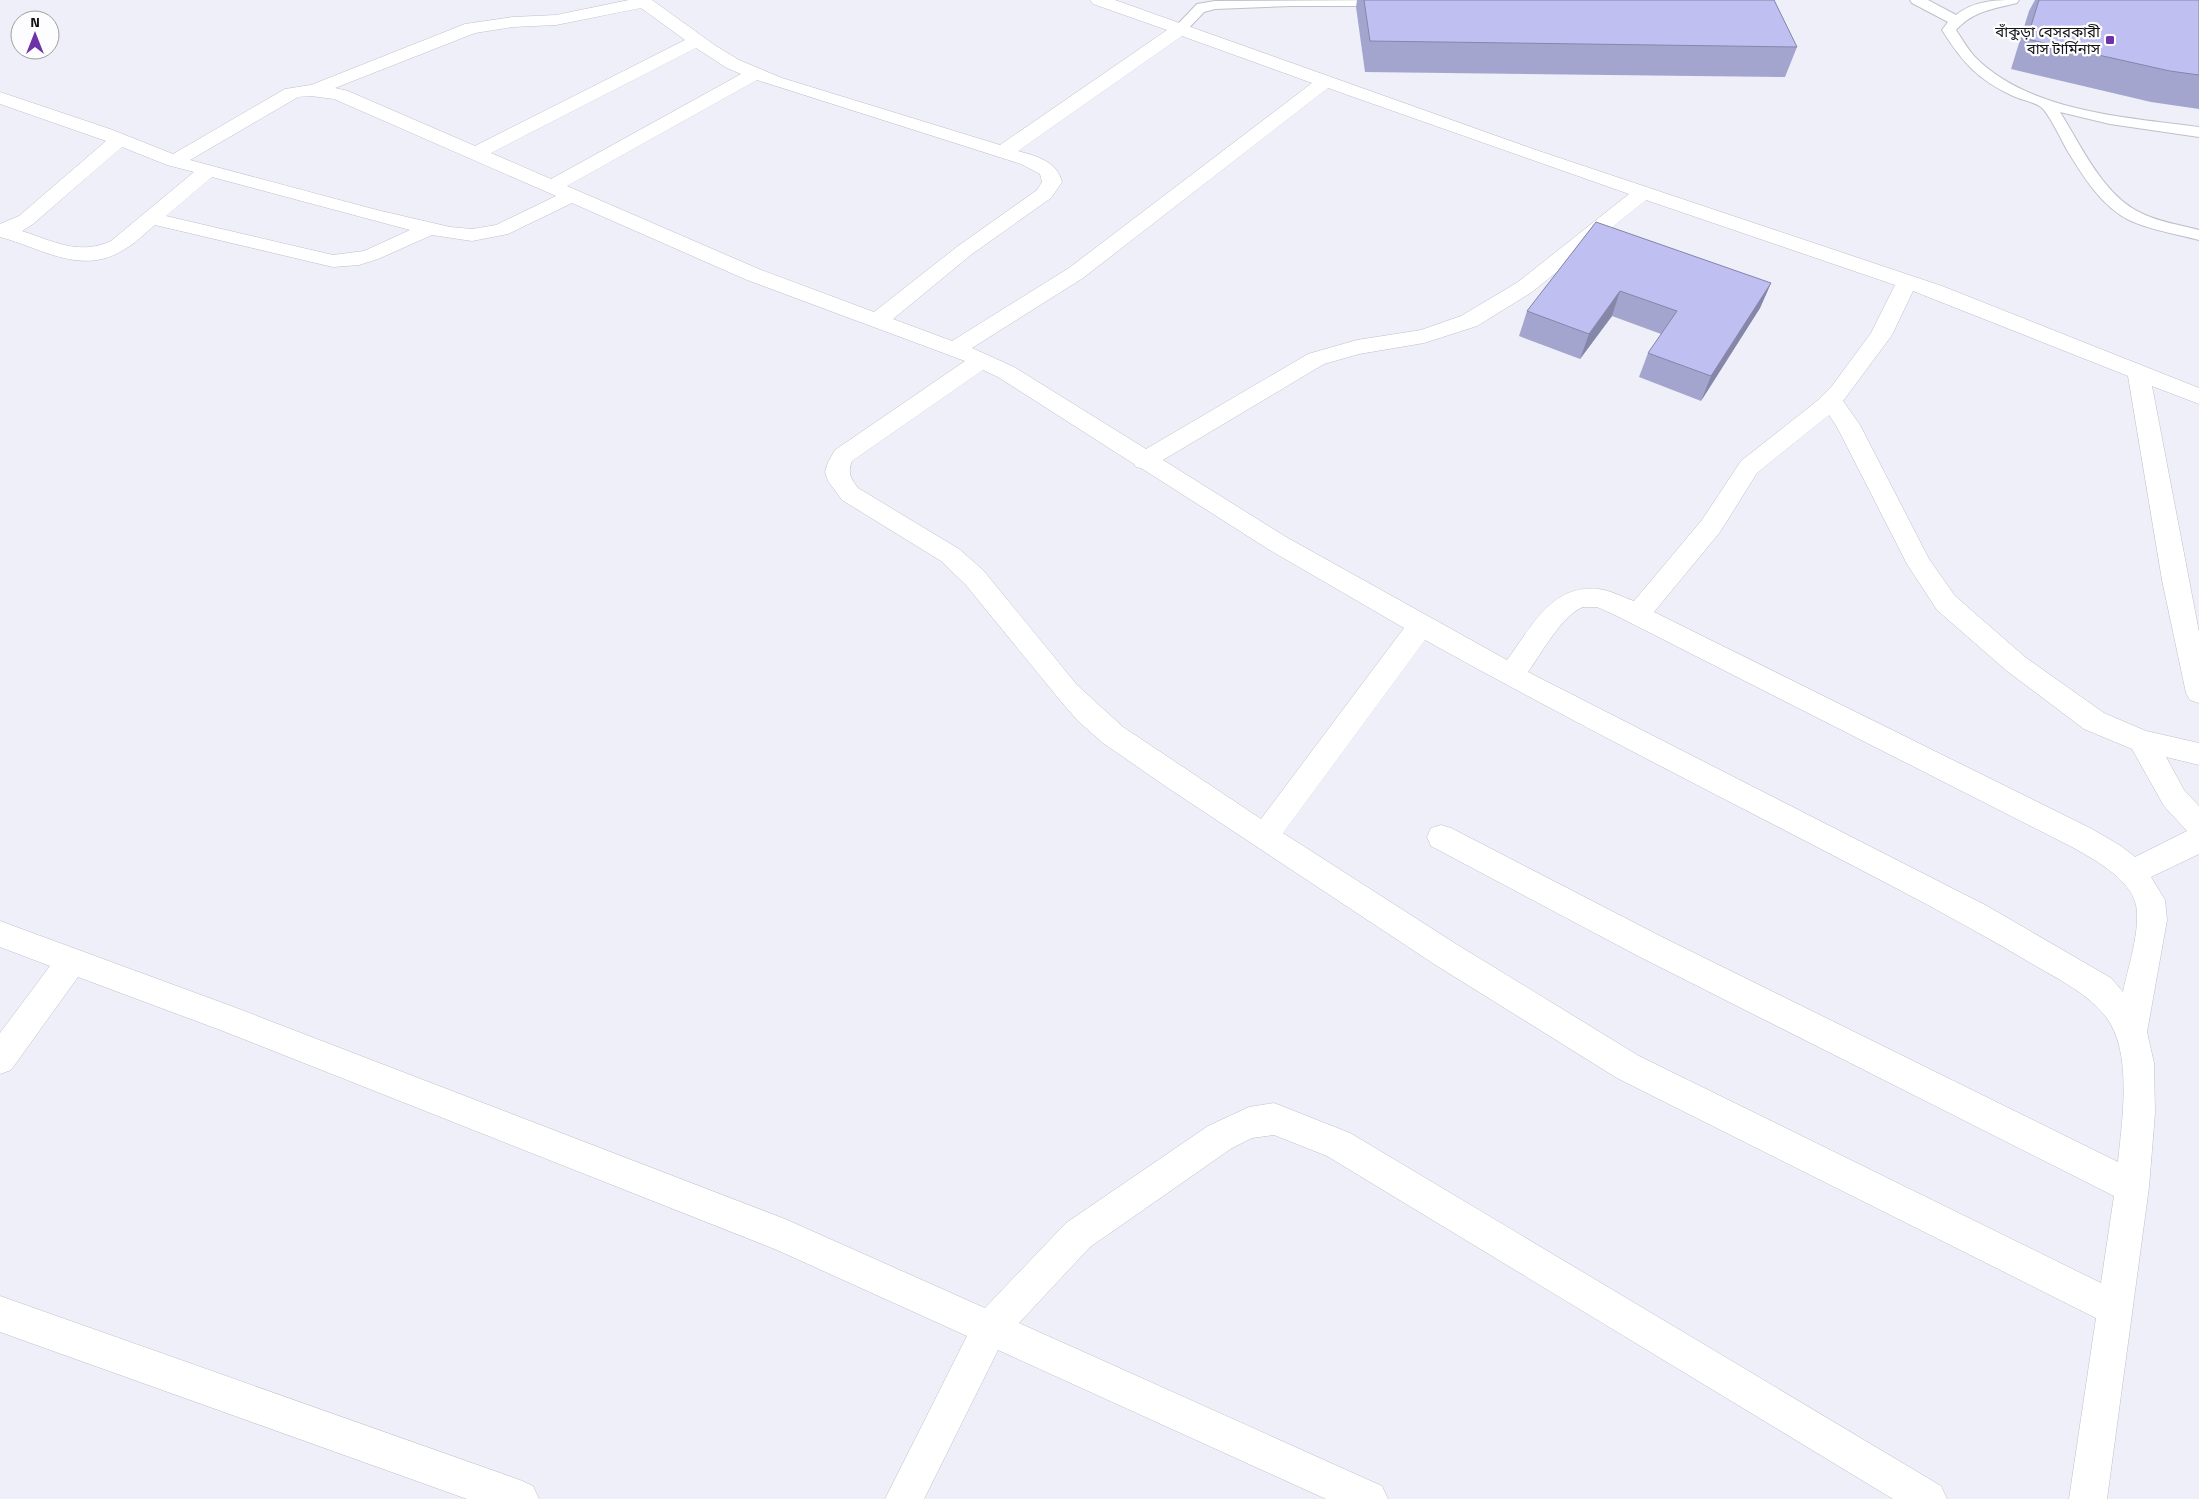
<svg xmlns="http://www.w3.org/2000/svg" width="2199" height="1499" font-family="'Titillium Web','Noto Sans Bengali',sans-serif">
<rect width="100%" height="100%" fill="#eeeff9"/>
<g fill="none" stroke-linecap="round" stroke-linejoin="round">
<!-- lane casing -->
<g stroke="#bfc0c9" stroke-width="2">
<g id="lane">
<polygon points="1394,0 1395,2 1393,5 1388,6 1291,6 1215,9 1204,12 1185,32 1175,32 1173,29 1197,4 1215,1"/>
<path d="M1910,0H1928L1956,15C1975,0 1996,0 2019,0L2017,3C1993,9 1973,11 1956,30C1962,39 1967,48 1974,56C2028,112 2126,117 2199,127V137L2110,124L2060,112C2082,147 2103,196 2143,214C2160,222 2180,225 2199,230V240C2177,234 2150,230 2129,220C2101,206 2083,176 2067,150C2062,141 2048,112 2041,107C2034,102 2022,100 2013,96C1977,79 1963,63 1942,30L1948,22L1912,3Z"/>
</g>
</g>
<!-- street casing -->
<g stroke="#bfc0c9" stroke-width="1">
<g id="street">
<path d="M629,0H652L716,46L739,60L782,78L1000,145L1167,30L1093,4L1090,0H1115L1536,150L1942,286L2199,388V404L2152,386L2199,632V703L2190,700L2186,693L2162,580L2128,376L1913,291L1892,335L1843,401L1860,425L1929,559L1955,596L2025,657L2104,713L2146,731L2199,743V765L2166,757L2184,790L2199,806V854L2151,877L2165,900L2167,920L2147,1032L2154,1063L2155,1113L2149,1187L2107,1499H2069L2096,1318L1617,1078L1434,964L1168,788L1103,743L1078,721L1059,699L965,584L941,561L842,500L828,481L825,472L828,462L835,450L965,361L747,280L572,203L508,234L472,241L432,235L378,259L359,265L333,267L155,225C145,233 136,243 125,249C82,277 42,248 0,237V224L19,216L106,141L0,104V92L110,129L173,154L285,89L311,85L465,24L513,17L556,15ZM641,8L685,40L475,146L348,91L335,88L475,33L513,27L556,25ZM1182,36L1312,83L1069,268L952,341L893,319L972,254L1051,198L1062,182C1057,161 1036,156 1018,151ZM696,48L727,68L741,74L551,179L491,153ZM757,80L1021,164L1040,174L1042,182L1037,190L958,246L874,312L761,270L567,186ZM1328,88L1629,194L1518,282L1461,316L1421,330L1357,340L1308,354L1146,449L1014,367L972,348L1083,278ZM311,96L334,99L556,196L496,225L472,229L450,227L377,210L190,160L298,97ZM122,147L167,165L194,172L111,241C79,256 53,241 22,231L33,224ZM212,177L410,230L364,251L333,255L166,216ZM1646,200L1895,285L1871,333L1832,386L1817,401L1741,461L1702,520L1634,601C1622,597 1610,590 1598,589C1551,584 1531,628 1507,660L1286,537L1163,460L1324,364L1359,354L1424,343L1477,326L1532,292ZM983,370L998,377L1134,464L1136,467L1141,468L1268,549L1404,628L1261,819L1123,727L1077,685L983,570L959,549L858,488C851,479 847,473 852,461ZM1829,415L1837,427L1907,564L1937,610L2007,671L2084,729L2132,749L2164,806L2187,831L2135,857L2121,846L2092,829L1654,612L1720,532L1757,473ZM1583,607H1597L1615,615L2072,847C2093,859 2130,878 2136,905C2141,929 2128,967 2123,992L2111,978L1987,906L1528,672C1541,654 1562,615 1583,607ZM1425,640C1578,725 1735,804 1892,886C1940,911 1987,937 2034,965C2060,980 2087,993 2106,1017C2133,1052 2122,1121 2118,1162L1662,937L1451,828L1441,825L1431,828L1427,837L1431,846L1640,957L2114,1196L2101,1283L1639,1056L1456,944L1283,833Z"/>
<polygon points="0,921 231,1006 785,1219 985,1308 1066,1223 1208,1126 1249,1107 1274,1103 1350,1133 1941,1486 1947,1499 1893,1499 1327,1156 1274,1135 1252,1138 1232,1148 1090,1247 1019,1323 1382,1486 1388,1499 1326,1499 998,1350 924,1499 885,1499 967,1336 777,1250 223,1031 78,977 11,1070 0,1074 0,1033 50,966 0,947"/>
<polygon points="0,1296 520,1480 533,1486 539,1499 467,1499 0,1332"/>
</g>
</g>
<!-- lane -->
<use href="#lane" fill="#fff" fill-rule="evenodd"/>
<!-- street -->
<use href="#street" fill="#fff" fill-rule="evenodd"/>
</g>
<!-- wall -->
<g fill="#a4a5cf">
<polygon points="1357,0 1774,0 1797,47 1785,77 1365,72 1356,7"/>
<polygon points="2035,0 2199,0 2199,109 2151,102 2011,69 2029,11"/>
<polygon points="1596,222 1771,283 1760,308 1701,401 1639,377 1648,353 1661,334 1612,316 1580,359 1519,336 1527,311"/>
</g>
<!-- shaded-wall -->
<g fill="#8686a9">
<polygon points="1771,283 1760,308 1701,401 1711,376"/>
<polygon points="1620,291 1612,316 1580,359 1589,334"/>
</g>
<!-- building -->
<g fill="#bfc0f1" stroke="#8686a9">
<polygon points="1364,0 1774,0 1797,47 1370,41"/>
<polygon points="2039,0 2199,0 2199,75 2170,71 2027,39"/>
<polygon points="1596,222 1771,283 1711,376 1648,353 1677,311 1620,291 1589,334 1527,311"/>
</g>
<!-- markers -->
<rect fill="#6c32a8" stroke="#fdfdff" stroke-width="2" x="2105" y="35" width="10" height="10" rx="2.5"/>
<g text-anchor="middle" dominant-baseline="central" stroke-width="4.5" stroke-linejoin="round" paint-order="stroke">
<!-- far-poi labels -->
<g font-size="15" fill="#121215" stroke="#fdfdff" text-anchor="end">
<text x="2100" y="31">বাঁকুড়া বেসরকারী<tspan x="2100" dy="17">বাস টার্মিনাস</tspan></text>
</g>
</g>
<!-- north arrow -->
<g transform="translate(35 35)"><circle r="24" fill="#fdfdff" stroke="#9f9fa1"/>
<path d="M0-4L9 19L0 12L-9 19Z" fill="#6c32a8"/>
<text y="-8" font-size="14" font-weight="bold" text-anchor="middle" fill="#121215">N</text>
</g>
</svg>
